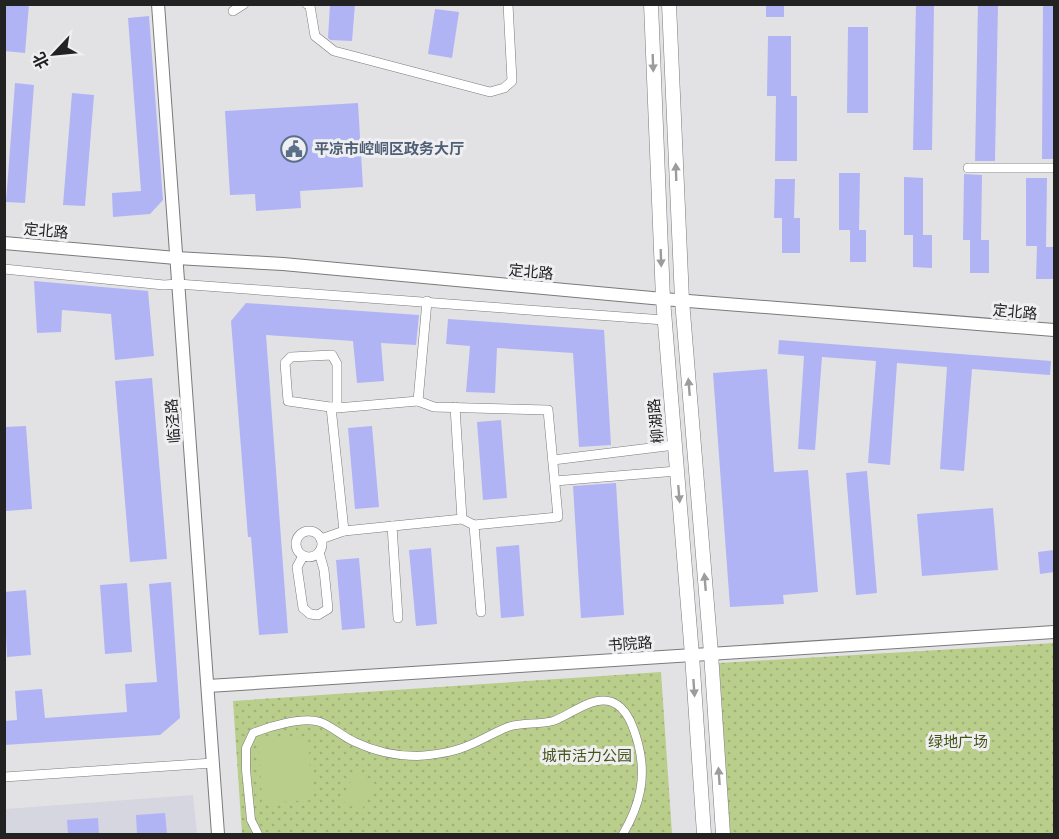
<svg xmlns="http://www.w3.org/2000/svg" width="1059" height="839" font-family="Roboto,'Noto Sans SC',sans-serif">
<defs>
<pattern id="park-dots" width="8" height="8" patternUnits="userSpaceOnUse" patternTransform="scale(1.5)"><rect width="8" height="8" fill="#b9ce8b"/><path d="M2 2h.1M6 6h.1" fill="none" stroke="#9fb178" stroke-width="1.8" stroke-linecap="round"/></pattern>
</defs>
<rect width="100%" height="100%" fill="#e2e2e5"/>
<!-- built -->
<polygon fill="#d5d6e0" points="193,795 197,834 5,834 5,809"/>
<!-- park -->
<g fill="url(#park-dots)">
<polygon points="1054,643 1054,834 730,834 719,663"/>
<polygon points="661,672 672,834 242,834 233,701"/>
</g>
<!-- pitch -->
<g fill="#b9ce8b">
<polygon points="308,737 312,800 262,803 259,740"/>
<polygon points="357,772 377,785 360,812 340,799"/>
</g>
<!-- building -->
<g fill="#b0b4f5">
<polygon points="4,4 29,4 25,53 4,51"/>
<polygon points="330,4 355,4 352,41 330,40 328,38"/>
<rect x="766" y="4" width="18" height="13"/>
<polygon points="916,4 934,4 932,150 913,150"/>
<polygon points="978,4 998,4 995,161 975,161"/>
<polygon points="1043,4 1054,4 1054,159 1042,159"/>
<polygon points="435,9 459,12 452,58 428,54"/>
<polygon points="149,16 163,200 150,214 113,217 112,193 141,191 128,18"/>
<polygon points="848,27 868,27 868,113 847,113"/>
<polygon points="768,36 791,36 791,96 797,96 797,161 775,161 776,96 767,96"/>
<polygon points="15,83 34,85 25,203 6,202"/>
<polygon points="72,93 94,95 85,206 63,205"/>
<polygon points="358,103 363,187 300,191 301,208 256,211 255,194 230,195 225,111"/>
<polygon points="839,173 860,173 859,230 866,230 866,262 850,262 850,230 839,230"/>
<polygon points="964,174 982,175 981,240 989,240 989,273 970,273 970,240 963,240"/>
<polygon points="904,177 923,178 923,235 932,235 932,268 913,267 913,235 904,235"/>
<polygon points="1026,178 1047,178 1046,247 1054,247 1054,279 1036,279 1037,246 1026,246"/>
<polygon points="775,179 795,179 794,218 800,218 800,253 782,253 782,218 774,218"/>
<polygon points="34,281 148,291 154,356 115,360 111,314 62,310 61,332 37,333"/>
<polygon points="246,303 419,315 416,345 381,343 384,381 357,383 353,341 266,335 288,633 259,635 251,537 248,537 231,321"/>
<polygon points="448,319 604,330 611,445 579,447 573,353 497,348 495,393 466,392 470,346 446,344"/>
<polygon points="779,340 1051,361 1050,375 972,369 964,471 940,469 947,367 897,363 890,465 868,463 876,361 822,357 815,450 798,449 804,356 778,354"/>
<polygon points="767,369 774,472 808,470 818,592 783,595 784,604 730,607 713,373"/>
<polygon points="152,378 167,559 130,562 115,381"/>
<polygon points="501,420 507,498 483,500 477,422"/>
<polygon points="26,426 32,509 6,511 4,427"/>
<polygon points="372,426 379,507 355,509 348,428"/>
<polygon points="867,471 877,593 856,595 846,473"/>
<polygon points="616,483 624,615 581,618 573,486"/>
<polygon points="993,508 998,570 922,576 917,514"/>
<polygon points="519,545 524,616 501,618 496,547"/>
<polygon points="431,548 437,624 416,626 409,550"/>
<polygon points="1054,550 1054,572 1040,574 1038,552"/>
<polygon points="359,558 365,628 342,630 336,560"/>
<polygon points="171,582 180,718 160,735 4,745 4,721 17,720 15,691 42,689 45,718 127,712 125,684 157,682 149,584"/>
<polygon points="127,583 132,652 105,654 100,585"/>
<polygon points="26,590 31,655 7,657 4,592"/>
<polygon points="165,813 167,834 137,834 136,815"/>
<polygon points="98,818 99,834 68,834 67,820"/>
</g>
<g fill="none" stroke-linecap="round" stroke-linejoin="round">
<!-- pedestrian casing -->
<g stroke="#7a7a7c" stroke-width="9">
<path id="pedestrian" d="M258,834L251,820L246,770V748L253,733C268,727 303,716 320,722C332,726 343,737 355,742C374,751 397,756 417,756C431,755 449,753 462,748C478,743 492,733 508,727C522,722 538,725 553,721C571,715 592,695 612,702C628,708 634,729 638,743C647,777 640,805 623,834"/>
</g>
<!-- minor casing -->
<g stroke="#7a7a7c" stroke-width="10">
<g id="minor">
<polyline points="307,4 310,6 315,36 334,51 490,92 504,88 512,81 508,4"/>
<polyline points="233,11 244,4"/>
<polyline points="968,168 1054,168"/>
<polyline points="4,269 164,285 178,284 664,320"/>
<polyline points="331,407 344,531"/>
<polyline points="455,407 462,519"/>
<polyline points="337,408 337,364 332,355 291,357 285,363 288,401 337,408 418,401"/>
<polyline points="553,460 675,445"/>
<polyline points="555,481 677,471"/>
<polyline points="474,525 481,612"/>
<polyline points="392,526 398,618"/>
<circle cx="309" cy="544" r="13"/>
<polyline points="321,539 344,531 462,519 474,525 558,517 548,410 434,407 418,401 427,301"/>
<polyline points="303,556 297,567 303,608 310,614 318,615 328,609 324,570 319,552"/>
<polyline points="4,777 213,763"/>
</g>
</g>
<!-- tertiary casing -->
<g stroke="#7a7a7c" stroke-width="14">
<g id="tertiary">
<polyline points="158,4 218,834"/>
<polyline points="4,243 176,258 283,264 663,299 1054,330"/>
<polyline points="208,686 1054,632"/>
</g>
</g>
<!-- secondary casing -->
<g stroke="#7a7a7c" stroke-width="15">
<g id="secondary">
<polyline points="651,4 663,299 692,655 704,834"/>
<polyline points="669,4 682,300 711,653 723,834"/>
</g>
</g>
<!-- pedestrian -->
<use href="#pedestrian" stroke="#fff" stroke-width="8"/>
<!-- minor -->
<use href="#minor" stroke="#fff" stroke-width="9"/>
<!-- tertiary -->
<use href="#tertiary" stroke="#fff" stroke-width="12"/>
<!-- secondary -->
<use href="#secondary" stroke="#fff" stroke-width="14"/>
</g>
<!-- one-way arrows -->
<defs><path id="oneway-solid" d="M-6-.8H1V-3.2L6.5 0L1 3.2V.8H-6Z" transform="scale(1.5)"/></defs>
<g fill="#9c9c9c">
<use href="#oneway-solid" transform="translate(653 63) rotate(88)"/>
<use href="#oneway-solid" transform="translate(676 172) rotate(-92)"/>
<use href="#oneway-solid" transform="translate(661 258) rotate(88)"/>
<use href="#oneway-solid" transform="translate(689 387) rotate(-95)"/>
<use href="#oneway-solid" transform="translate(679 494) rotate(85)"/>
<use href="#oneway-solid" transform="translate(705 582) rotate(-95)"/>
<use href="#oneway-solid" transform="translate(694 688) rotate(86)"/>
<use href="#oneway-solid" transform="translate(719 776) rotate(-94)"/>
</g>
<!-- icons -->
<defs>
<g id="civic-ring" transform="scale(1.35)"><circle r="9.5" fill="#efeff2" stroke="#5c6f8a" stroke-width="1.5"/><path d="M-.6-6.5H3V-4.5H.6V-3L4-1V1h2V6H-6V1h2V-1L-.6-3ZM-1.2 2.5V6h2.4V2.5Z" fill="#5c6f8a"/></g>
</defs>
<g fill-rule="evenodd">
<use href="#civic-ring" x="294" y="149"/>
</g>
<g text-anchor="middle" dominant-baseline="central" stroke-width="6" stroke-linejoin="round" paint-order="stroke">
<!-- service labels -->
<g font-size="15" font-weight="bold" fill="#4e5e75" stroke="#efeff2" text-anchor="start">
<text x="314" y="149">平凉市崆峒区政务大厅</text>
</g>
<!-- street labels -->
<g font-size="15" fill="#222223" stroke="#efeff2">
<text transform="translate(46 231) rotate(5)">定北路</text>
<text transform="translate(531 272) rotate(5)">定北路</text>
<text transform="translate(1015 312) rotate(5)">定北路</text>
<text transform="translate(173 421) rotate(-94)">临泾路</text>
<text transform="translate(656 421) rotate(-95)">柳湖路</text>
<text transform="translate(630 644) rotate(-4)">书院路</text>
</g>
<!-- park labels -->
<g font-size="15" fill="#445417" stroke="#efeff2">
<text x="958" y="742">绿地广场</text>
<text x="587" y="756">城市活力公园</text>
</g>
</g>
<!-- border -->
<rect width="1059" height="839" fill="none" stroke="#222223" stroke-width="12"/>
<!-- north arrow -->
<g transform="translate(54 54) rotate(244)" stroke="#efeff2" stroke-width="4.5" paint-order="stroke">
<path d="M0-4.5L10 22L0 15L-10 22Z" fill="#222223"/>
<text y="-9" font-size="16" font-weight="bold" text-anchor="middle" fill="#222223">北</text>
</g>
</svg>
